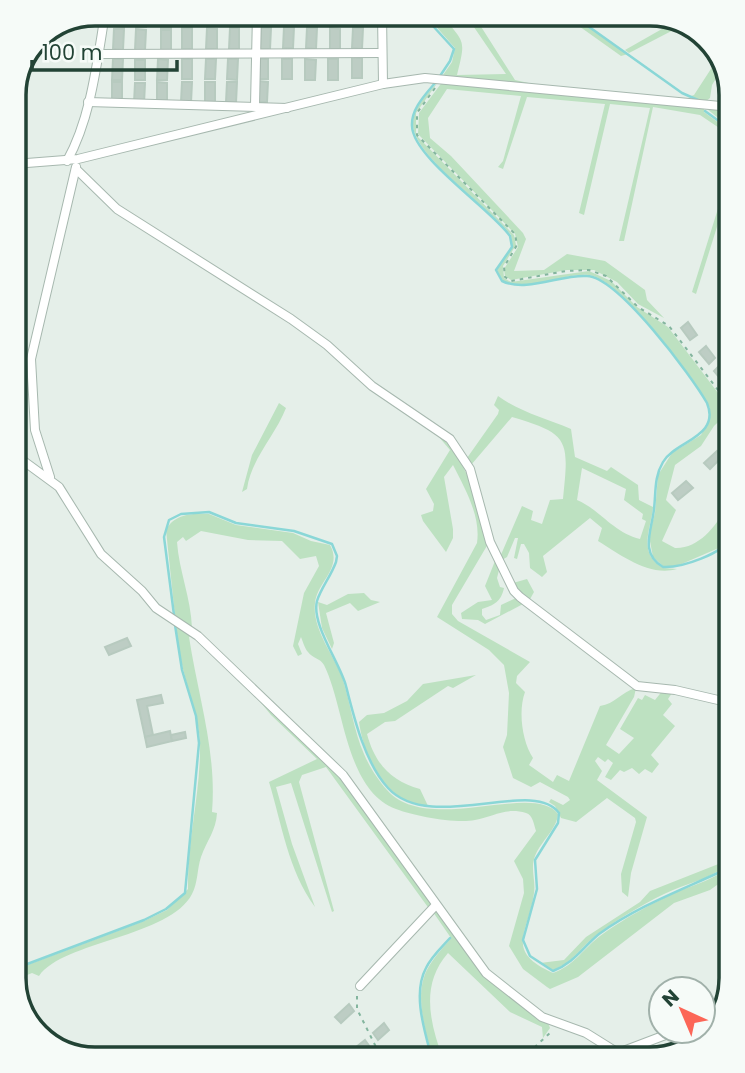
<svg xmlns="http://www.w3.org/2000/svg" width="745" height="1073" font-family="Poppins,sans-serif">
<rect width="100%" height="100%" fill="#e5efe9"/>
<!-- green -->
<g fill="#bde1c1" fill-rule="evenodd">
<path d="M425,14H441C465,44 466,38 457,75L506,74L465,14H473L515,80L547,87L441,78L452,62L455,48Z"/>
<polygon points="562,14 570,14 628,54 621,56"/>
<polygon points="676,21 685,24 629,53 625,50"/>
<polygon points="720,55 723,67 712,85 710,98 706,101 688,97 694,95"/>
<polygon points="443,81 704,108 704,112 731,132 731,136 700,115 653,107 624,241 619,241 650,108 610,104 584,215 579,213 605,104 527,97 503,169 498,167 503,161 521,96 447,89 428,118 430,138 451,156 523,233 526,239 514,271 544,270 567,254 605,261 645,290 647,300 664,318 638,304 617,282 594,270 567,270 511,280 505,276 504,269 518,247 515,234 418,134 419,113"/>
<path d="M438,82L416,113V135L514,235L516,245L503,266L504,278L511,282L589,271L611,281L637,307L668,327L731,410L714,426L701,446L675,465L666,500L676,510L662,541L675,548C702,549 720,520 731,499V532L728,542L721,547L677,566H663L653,557L649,536L655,513L658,475L672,453L701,435L708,421L710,408C697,380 618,276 588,275C563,273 527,293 503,281L497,270L512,247L511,235C492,209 411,155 413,123C414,107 427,94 438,82Z"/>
<polygon points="707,109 731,111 731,115 726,117 731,122 731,128"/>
<polygon points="731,167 731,182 696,294 692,292"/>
<path d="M498,396C520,412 545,418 571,429L575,457L607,471L611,467L638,485L639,500L653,507C651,530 637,553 663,568L677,569C649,577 621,555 598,541L602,528L590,518L543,556L547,572L542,577L530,568L529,553L524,544H521L517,559L514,558L518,538H515L507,557L502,560L500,557L522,506L533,511L531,520L542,524L550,500L563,499C569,440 570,434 512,417L471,465L467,458L498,414L499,410L494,405ZM582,468L626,489L624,500L643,514L642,519L646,521L640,539C614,533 599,509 577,500Z"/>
<path d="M279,403L286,408C275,436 251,459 247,489L242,492L252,455Z"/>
<path d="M433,430C470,459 476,501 488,544L452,605V614L458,621L530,662L517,676L516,683L525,692C518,711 522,741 533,758L529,765L553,782L557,775L569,781L600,706C615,704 621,692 636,688L634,697L606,745L619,754L634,738L620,729L638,698L642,700L645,695L655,700L663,690L672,693L668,699L672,704L663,715L675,726L651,755L659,764L652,773L645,769L639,774L632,768L624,772L620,770L611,780L605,777L613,763L608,759L605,762L598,757L595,761L602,771L597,780L647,817L631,873L628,897L622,892L621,874L636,822L635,818L607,798L576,822L561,818L555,806L549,802L551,799L563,805L570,800L568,797L540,782L531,787L513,778L503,747L507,735L509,693L504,665L489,650L437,617L477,543C481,516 465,489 453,465L444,477L453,529V538L446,552L423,521L421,515L433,511L434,504L426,489L450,450Z"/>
<path d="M209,514L236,525L293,533L311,541L330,545C343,568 317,582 315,603C312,629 333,654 342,677C350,701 354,732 364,754C369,766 378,780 387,790C428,836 533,781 558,814C557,829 541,841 535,856C530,868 536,881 534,893C529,932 503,951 553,973C575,965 583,949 600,936C620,921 654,902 677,892C696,884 715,879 731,866V875L710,890L674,903L578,977L550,989L547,987L523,969L509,946L524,893L523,879L514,861L536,831C534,825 533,815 526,813C505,807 493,817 475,820C456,824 414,816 396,809C345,790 345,707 324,665C320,658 312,658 308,652C305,649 303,642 301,637L298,644L302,654L298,656L293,646L304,593L319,566L316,556L300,559L282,541L248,540L201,531L186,541L183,537L177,542C179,571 191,598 192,628L175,616L166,530C174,514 193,513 209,514Z"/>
<path d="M495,561L499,570L497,578L500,587L504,588C501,602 494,605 482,609V615L486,620L500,615L501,605L516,598L523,604L485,624L478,620L462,619L461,613L478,602L492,600L485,586Z"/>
<polygon points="527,579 534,592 529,601 513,583"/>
<polygon points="364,593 371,600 380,602 358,611 350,603 326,613 334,643 332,649 322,628 318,602 327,605 348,594"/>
<path d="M175,621L193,635L189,637C198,696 217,752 212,812L217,813C216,831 207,840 201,857C197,869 198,883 192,894C170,937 63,941 39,976L32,973L15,980L14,970L144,921L167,910L188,889C187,840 201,792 200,743C199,717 189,694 183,669C179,653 178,637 175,621Z"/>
<path d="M476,675L453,688L448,686L395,721L385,722L367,734C375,764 391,781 420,789L428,806C387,805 364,758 359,722L367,715L384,713L407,701L423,684Z"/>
<path d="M248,687L335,769L432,904L430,910L326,767L302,775L299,782L334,911L332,912L291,783L276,787L292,844L315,907C288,870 282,825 269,782L317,759L271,715Z"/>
<path d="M731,852V862C714,877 693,882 673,890C648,901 621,917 599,933C582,945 574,962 553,970L540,963L564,960L586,937L640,902L650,891L721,863Z"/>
<path d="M435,910L493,983L548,1023L550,1028L543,1038L542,1027L510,1012L448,953C420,985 430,1023 443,1059H433C426,1033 413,994 428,968C434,957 444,947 451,938L433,912Z"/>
</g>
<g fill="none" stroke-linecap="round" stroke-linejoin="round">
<!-- stream -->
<g stroke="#8ad7d7" stroke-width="2.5">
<polyline points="422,14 454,49 450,61 440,76"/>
<polyline points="571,14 682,93 698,100"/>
<path d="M435,83C425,95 411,109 412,126C413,158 491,209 510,236L512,247L496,270L502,281C527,293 561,274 587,276C618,277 691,375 707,403C721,437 675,441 663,462C654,477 656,492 654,509C652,530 639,553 663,567C680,568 725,554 731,536"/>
<polyline points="705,111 731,130"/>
<path d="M174,615L164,537L169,520L181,514L209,512L236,523L294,531L332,544L337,556L336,562C331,576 321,588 317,601C311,624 340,663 346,686C354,718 365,763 388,788C430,834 533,777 559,813L558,823L535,860L537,889L523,940L530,956L553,971C574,963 583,947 599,934C636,907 679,891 720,872L731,864"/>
<polyline points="14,969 144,920 166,909 185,893 199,743 196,716 182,670 175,625"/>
<path d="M432,1059C425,1032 412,994 426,968C431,957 442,947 450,938"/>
</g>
</g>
<!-- building -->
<g fill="#bdcdc4" stroke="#b7cabf" stroke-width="2">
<polygon points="114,14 124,14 124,27 114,26"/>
<rect x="136" y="14" width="10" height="13"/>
<rect x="161" y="14" width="10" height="14"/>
<polygon points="183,14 193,14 192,26 182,26"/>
<rect x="207" y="14" width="10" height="12"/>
<polygon points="230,14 240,14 239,26 229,26"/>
<polygon points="261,14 271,14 271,26 261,25"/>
<rect x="284" y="14" width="10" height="11"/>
<polygon points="307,14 317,14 317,26 307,25"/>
<polygon points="330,14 341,14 340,26 330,26"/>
<polygon points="354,14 364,14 363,26 353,25"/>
<polygon points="284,27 294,27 293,48 283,48"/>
<rect x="182" y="28" width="10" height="21"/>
<polygon points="207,28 217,29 217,49 206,49"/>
<polygon points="230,28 239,28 239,49 229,49"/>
<polygon points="261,28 271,28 270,49 260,49"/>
<polygon points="307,28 317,28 316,49 306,48"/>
<polygon points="330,28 340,29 340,49 330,49"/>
<polygon points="353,28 363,28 362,49 352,48"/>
<polygon points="114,29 124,29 123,50 113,49"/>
<polygon points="136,29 146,30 145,50 135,50"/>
<rect x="161" y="30" width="10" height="21"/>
<polygon points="352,57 362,58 362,78 352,78"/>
<polygon points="113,59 123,59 122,80 112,80"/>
<polygon points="158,59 168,60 167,80 157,80"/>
<rect x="182" y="59" width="10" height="20"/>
<polygon points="206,59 216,59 215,79 205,79"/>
<polygon points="228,59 238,59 237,80 227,79"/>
<rect x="258" y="59" width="10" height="20"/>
<rect x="282" y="59" width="10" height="20"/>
<polygon points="305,59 316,60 315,80 305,80"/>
<rect x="328" y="59" width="10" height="21"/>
<rect x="135" y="60" width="10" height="20"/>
<polygon points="258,81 268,82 267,102 257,102"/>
<rect x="112" y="82" width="10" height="21"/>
<polygon points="157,82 167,83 167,103 157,103"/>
<polygon points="182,82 192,82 191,103 181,102"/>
<rect x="205" y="82" width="10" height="20"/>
<polygon points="227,82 237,82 236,103 226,102"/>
<polygon points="135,83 145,83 144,104 134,103"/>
<polygon points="688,322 697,335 690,340 681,328"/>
<polygon points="706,346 715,358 709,364 699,352"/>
<polygon points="720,365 730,378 724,383 714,371"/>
<polygon points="731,437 731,449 729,451 723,444"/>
<polygon points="717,451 722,457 710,469 704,463"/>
<polygon points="686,481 693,488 678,500 672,493"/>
<polygon points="127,638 131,646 109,655 105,647"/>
<polygon points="161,695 163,703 147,706 153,735 145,737 137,700"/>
<polygon points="170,731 172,741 147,747 145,737"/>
<polygon points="185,732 186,738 172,741 171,735"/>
<polygon points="349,1004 354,1011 341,1023 335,1017"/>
<polygon points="384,1023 389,1030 378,1040 373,1033"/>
<polygon points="365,1040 370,1047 355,1058 350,1052"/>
<polygon points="386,1047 397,1059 387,1059 381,1053"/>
</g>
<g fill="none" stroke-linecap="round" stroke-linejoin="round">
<!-- minor casing -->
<g stroke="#a7b8af" stroke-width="10">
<g id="minor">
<polyline points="382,14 383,84"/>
<polyline points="99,54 382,53"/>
<polyline points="88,102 287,108"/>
<polyline points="255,105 257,14"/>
<path d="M67,161C91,118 97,62 105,14"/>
<polyline points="14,164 78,159 383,84 425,78 731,107"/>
<polyline points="76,169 117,209 291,319 327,345 372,386 450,439 470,469 490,542 514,591 520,597 637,686 675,690 731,703"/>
<polyline points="14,454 59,487 101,554 142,591 156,608 198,636 343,775 486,973 542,1017 586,1033 618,1053 676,1031"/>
<polyline points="50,477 35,430 31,359 76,167"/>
<polyline points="360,986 436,905"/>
<polyline points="703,1019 723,1008"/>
</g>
</g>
<!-- path -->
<g stroke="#83b59e" stroke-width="2" stroke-dasharray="3.5 5" stroke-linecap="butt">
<polyline points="435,88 417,113 417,135 515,234 517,245 504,267 505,277 511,281 566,271 589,270 606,276 638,307 669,326 731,407"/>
<polyline points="357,996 357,1009 382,1059"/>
<polyline points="522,1059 552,1031"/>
</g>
<!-- minor -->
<use href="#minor" stroke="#fff" stroke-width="8"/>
</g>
<!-- crop -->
<path d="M0 0H745V1073H0ZM95 26H650A69 69 0 0 1 719 95V978A69 69 0 0 1 650 1047H95A69 69 0 0 1 26 978V95A69 69 0 0 1 95 26Z" fill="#f6fbf8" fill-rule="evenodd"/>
<path fill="none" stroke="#224335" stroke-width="3.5" d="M95 26H650A69 69 0 0 1 719 95V978A69 69 0 0 1 650 1047H95A69 69 0 0 1 26 978V95A69 69 0 0 1 95 26Z"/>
<!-- north arrow -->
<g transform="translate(682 1010) rotate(316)"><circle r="33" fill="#f6fbf8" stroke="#a1b1aa" stroke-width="2"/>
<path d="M0-5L12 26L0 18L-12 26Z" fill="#fc6657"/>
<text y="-10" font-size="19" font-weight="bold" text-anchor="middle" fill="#224335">N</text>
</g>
<!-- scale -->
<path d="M32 60v10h145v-10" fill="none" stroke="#224335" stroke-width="3.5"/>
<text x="42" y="60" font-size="21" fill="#224335" stroke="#f6fbf8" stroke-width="5" paint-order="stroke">100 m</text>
</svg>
